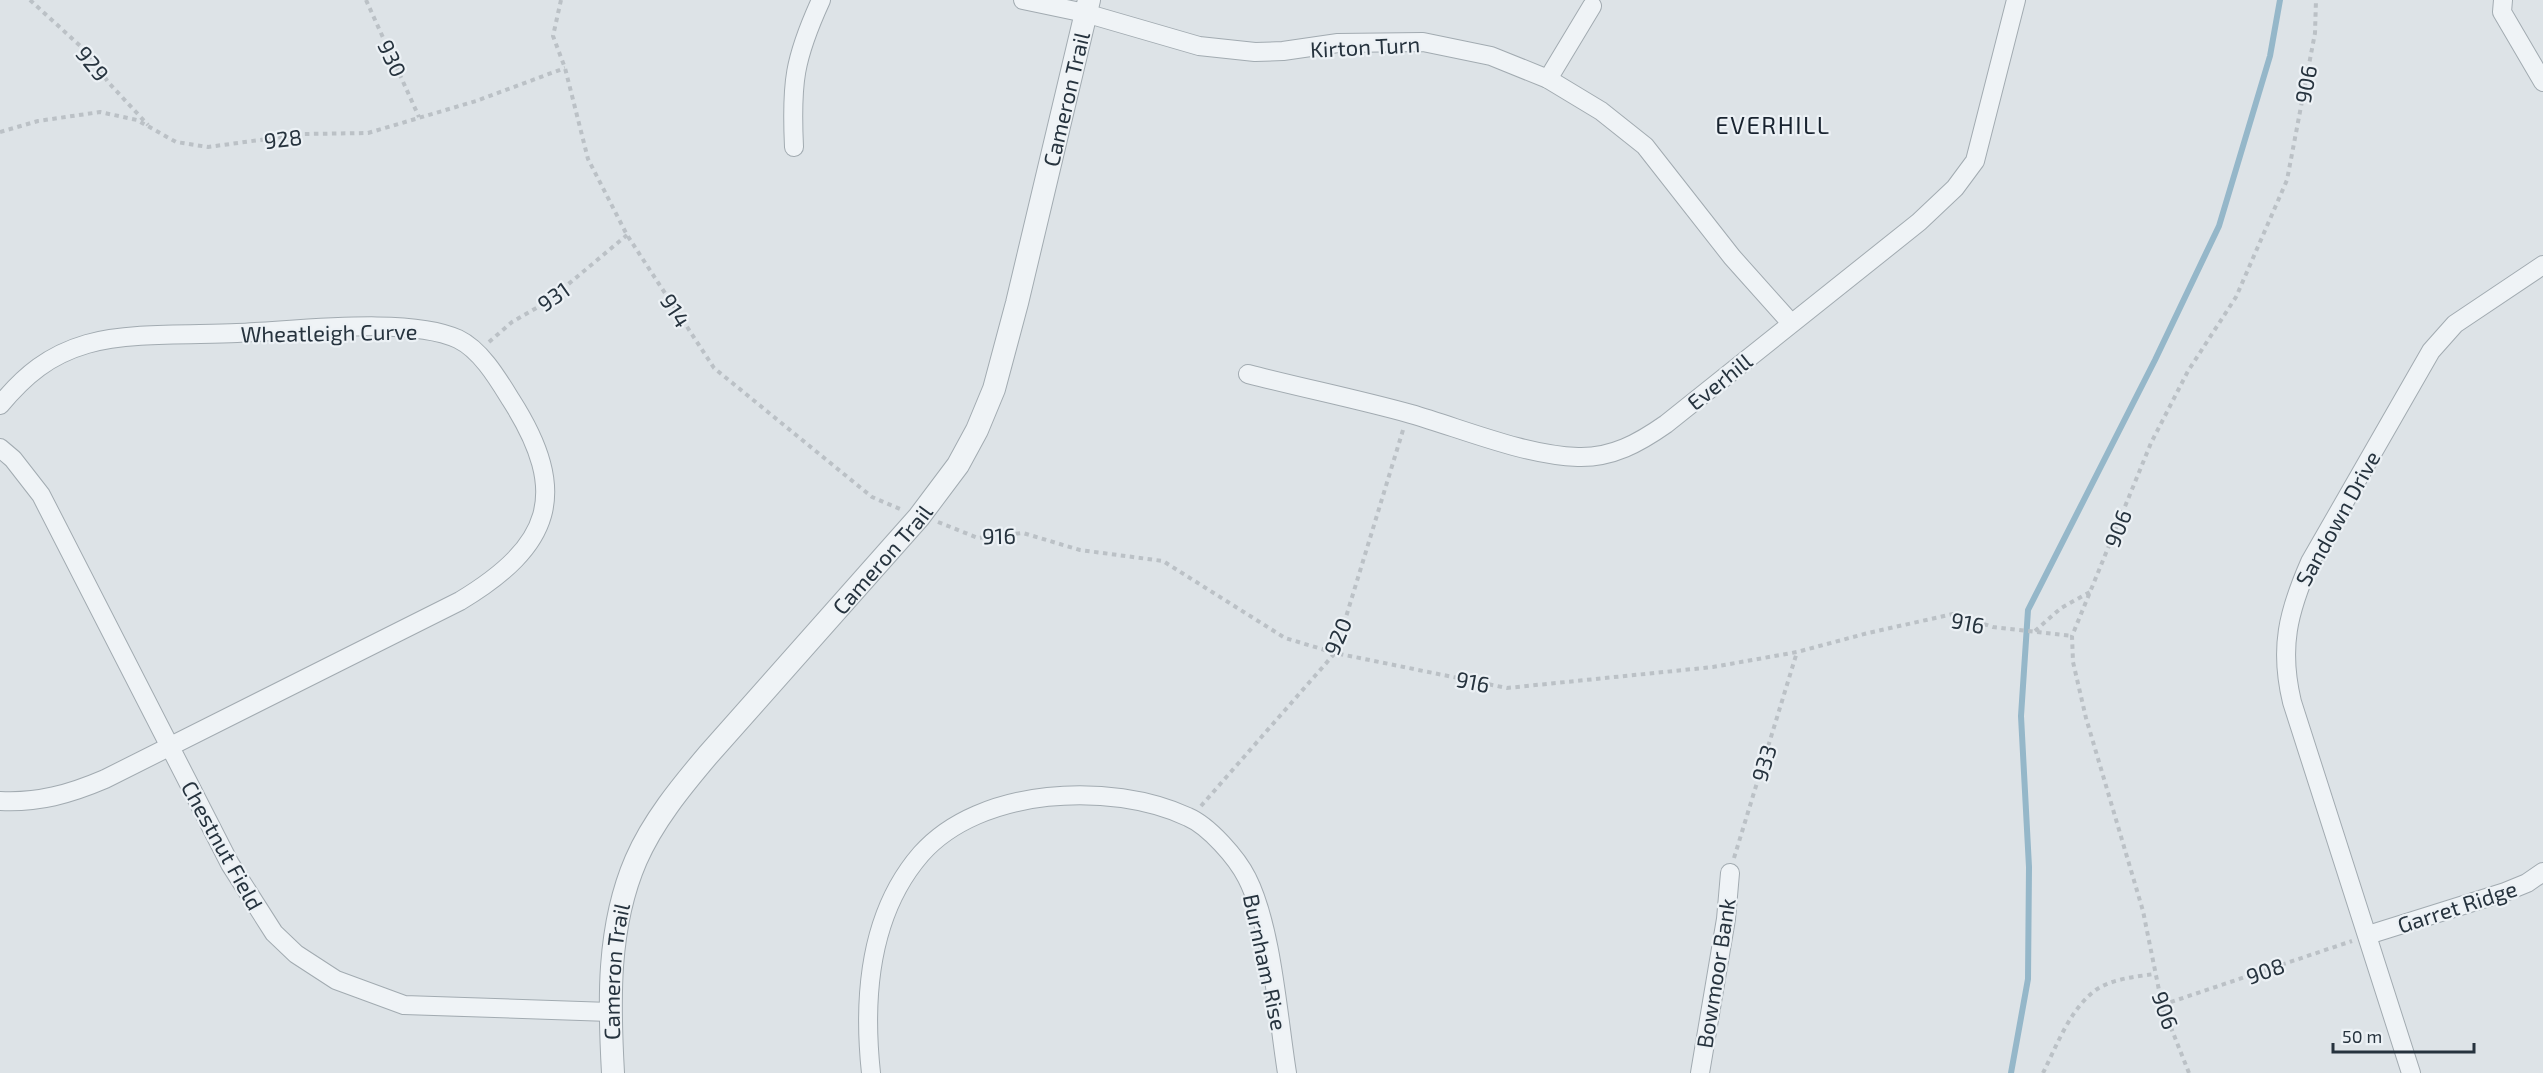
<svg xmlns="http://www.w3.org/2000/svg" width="2543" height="1073" font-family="'Exo 2',sans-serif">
<rect width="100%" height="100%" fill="#dde3e7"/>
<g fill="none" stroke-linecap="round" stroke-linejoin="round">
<!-- stream -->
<polyline stroke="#95b7c9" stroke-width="6" points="2011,1073 2028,979 2029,867 2021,716 2028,610 2155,360 2219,226 2270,56 2280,0"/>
<!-- minor casing -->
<g stroke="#a2abb1" stroke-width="20">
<g id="minor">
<polyline points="1023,0 1085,13 1199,46 1255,52 1283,51 1338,43 1423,42 1491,56 1548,79 1601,111 1645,146 1732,257 1791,323"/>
<polyline points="2503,0 2502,12 2543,82"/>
<polyline points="1548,79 1592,6"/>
<path d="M794,147C791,83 794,59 821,0"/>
<path d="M1248,374C1302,388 1357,399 1411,414C1463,429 1524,455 1578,457C1612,458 1639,443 1666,424L1919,222L1955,188L1975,161L2016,0"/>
<path d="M0,405C25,375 49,355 87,344C128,332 194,335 237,333C294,331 409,316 458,339C481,350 498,379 511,400C571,494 551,546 460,601L105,779C70,794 38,803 0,801"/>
<polyline points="0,448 13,459 41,495 230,864 274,933 296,954 336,980 404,1005 610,1012"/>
<polyline points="2368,935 2505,892 2527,883 2543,872"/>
<path d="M871,1073C863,998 869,914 921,854C980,787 1111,781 1188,817C1209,826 1237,858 1247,878C1272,927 1278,1017 1287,1073"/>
<polyline points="1700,1073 1726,919 1730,873"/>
<path d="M2411,1073L2292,702C2279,648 2288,612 2310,562L2431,351L2455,324L2543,265"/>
</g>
</g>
<!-- tertiary casing -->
<g stroke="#a2abb1" stroke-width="24">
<g id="tertiary">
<path id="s1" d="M613,1073C609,1002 607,927 636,860C653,821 681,787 708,755L919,517L958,465L977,430L994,389L1017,303L1089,0"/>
</g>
</g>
<!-- path -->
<g stroke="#bbc1c6" stroke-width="4" stroke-dasharray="4.5 4.5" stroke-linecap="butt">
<polyline points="30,0 89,54 108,82 148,125"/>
<polyline points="366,0 419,117"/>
<polyline points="561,0 553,36 565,68 588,159 627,235 714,368 872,497 900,509"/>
<polyline points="0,132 38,121 100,112 137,120 176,142 208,147 304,134 368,133 476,101 565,68"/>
<polyline points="489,342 512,322 547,302 627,235"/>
<polyline points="938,522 978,538 1023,533 1080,550 1163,561 1285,638 1335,653 1507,688 1713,667 1797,652 1868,633 1953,614 1993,627 2072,636"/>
<polyline points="2035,631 2061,608 2090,592"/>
<polyline points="1201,806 1335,653 1403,430"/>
<polyline points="1734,858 1797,652"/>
<polyline points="2162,1005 2352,941"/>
<path d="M2043,1073C2056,1047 2069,1012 2092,993C2108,979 2134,977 2154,974"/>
<polyline points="2189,1073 2162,1005 2143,911 2086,718 2073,662 2072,636 2151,443 2188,371 2236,297 2287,180 2315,33 2316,0"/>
</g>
<!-- minor -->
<use href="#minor" stroke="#eff3f6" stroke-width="18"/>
<!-- tertiary -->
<use href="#tertiary" stroke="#eff3f6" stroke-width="22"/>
</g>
<g text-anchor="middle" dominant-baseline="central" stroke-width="4.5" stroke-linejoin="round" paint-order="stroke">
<!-- street labels -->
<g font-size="22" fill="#26333e" stroke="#ecf1f5">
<text transform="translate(1365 46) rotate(-3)">Kirton Turn</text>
<text transform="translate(393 58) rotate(65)">930</text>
<text transform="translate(93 63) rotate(51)">929</text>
<text transform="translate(2305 84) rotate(-79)">906</text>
<text stroke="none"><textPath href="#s1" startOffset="1110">Cameron Trail</textPath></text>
<text transform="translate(283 138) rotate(-7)">928</text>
<text transform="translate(553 296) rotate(-35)">931</text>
<text transform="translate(676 310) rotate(57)">914</text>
<text transform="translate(329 332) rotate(-1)">Wheatleigh Curve</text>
<text transform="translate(1719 381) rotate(-39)">Everhill</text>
<text transform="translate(2337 518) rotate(-61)">Sandown Drive</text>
<text transform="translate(2117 528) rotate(-68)">906</text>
<text transform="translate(999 535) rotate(-1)">916</text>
<text stroke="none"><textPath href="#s1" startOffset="606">Cameron Trail</textPath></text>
<text transform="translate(1968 622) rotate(11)">916</text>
<text transform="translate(1337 636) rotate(-67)">920</text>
<text transform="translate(1473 681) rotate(11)">916</text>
<text transform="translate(1763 763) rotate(-73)">933</text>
<text transform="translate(223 845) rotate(61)">Chestnut Field</text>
<text transform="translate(2457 906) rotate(-18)">Garret Ridge</text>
<text transform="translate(1266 962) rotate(78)">Burnham Rise</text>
<text transform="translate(2265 970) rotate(-19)">908</text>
<text stroke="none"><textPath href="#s1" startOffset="102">Cameron Trail</textPath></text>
<text transform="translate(1715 973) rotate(-81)">Bowmoor Bank</text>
<text transform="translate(2166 1010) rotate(71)">906</text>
</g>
<!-- neighbourhood labels -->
<g font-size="24" letter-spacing="1.5" fill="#18232f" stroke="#ecf1f5">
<text x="1773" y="124">EVERHILL</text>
</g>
</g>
<!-- scale -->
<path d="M2333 1043v9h141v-9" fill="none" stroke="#26333e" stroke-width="3"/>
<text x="2342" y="1043" font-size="18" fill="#26333e" stroke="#ecf1f5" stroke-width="4.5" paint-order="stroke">50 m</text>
</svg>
